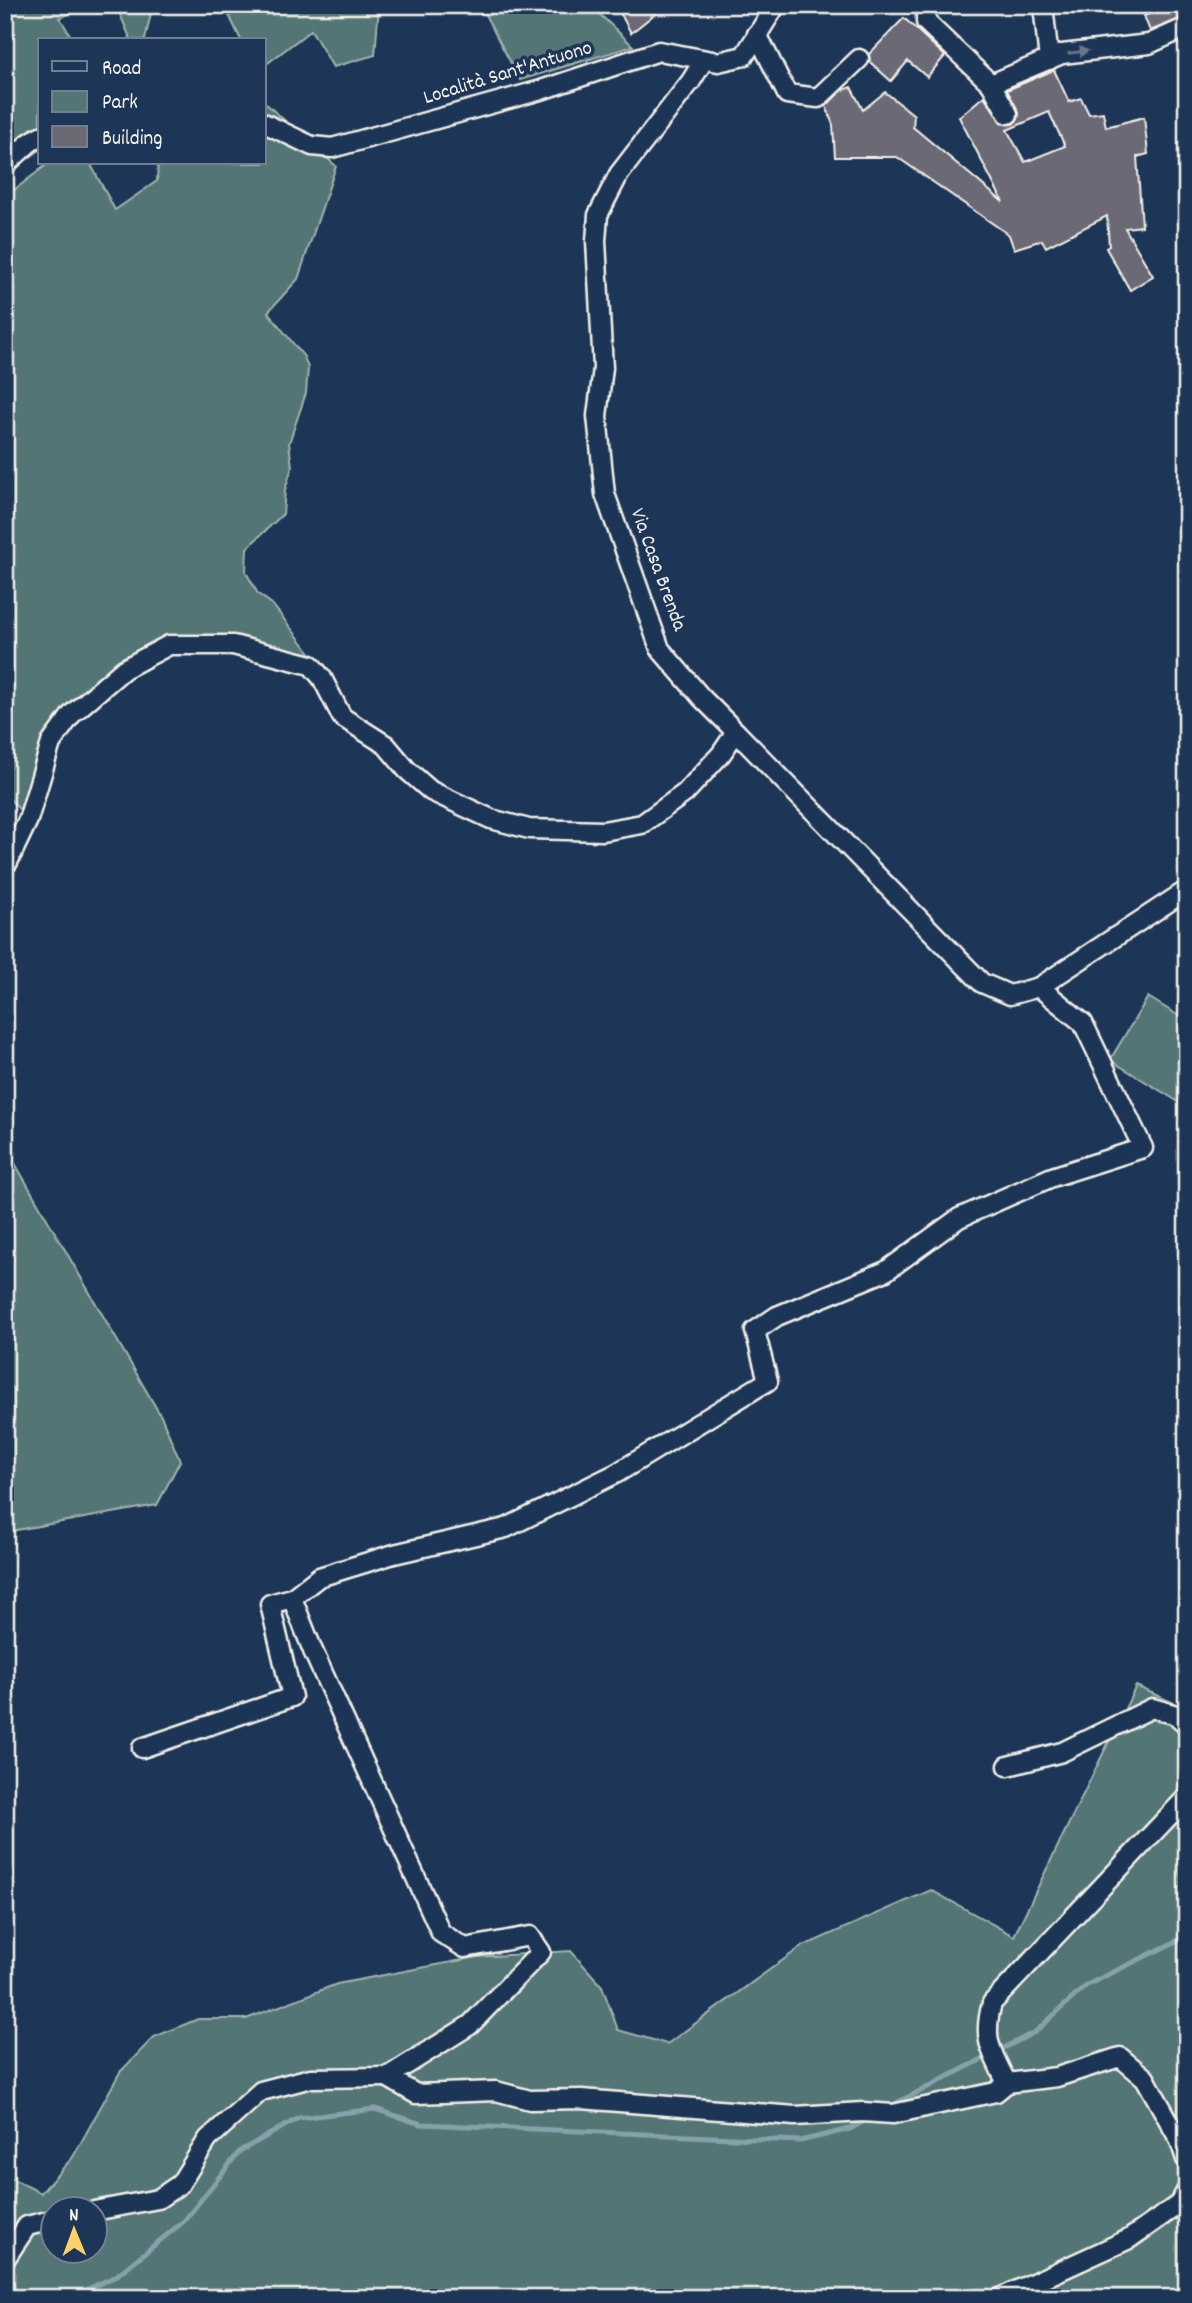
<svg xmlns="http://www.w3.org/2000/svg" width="1192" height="2303" font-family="Dekko,sans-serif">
<rect width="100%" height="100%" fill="#1d3557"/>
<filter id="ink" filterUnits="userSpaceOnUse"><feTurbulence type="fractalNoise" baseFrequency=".0143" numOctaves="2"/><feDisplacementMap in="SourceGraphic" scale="14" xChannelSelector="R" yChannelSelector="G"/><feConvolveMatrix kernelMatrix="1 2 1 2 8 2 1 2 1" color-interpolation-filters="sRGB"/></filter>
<g filter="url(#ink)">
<!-- green -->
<g fill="#537575" stroke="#a4b3ae" stroke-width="2" fill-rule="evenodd">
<polygon points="5,5 88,5 60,18 73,40 40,40 40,150 5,175"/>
<polygon points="116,5 159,5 152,9 145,40 131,40"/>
<polygon points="224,5 379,5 375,55 333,67 311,30 264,66 264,40 241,40"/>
<polygon points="420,5 590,5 633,46 520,80 482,9 425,12"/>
<polygon points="264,102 336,166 298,279 268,312 304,357 308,368 306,393 289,443 292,467 285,490 283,514 247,548 246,572 258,594 272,604 315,659 233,638 138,652 96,680 68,705 44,734 20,810 5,794 5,197 49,163 90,163 115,210 157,181 158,163 264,163"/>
<polygon points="1148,997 1187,1021 1187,1107 1110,1060"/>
<polygon points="5,1146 162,1418 180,1461 157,1505 5,1532"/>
<path d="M1136,1686L1187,1709V2298H5V2175L41,2193L73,2157L120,2072L154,2037L198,2019H246L337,1984L478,1957L571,1951L602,1986L618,2030L667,2044L801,1947L931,1890L1014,1936ZM52,2208H94V2250H52Z"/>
</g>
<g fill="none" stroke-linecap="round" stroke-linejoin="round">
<!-- stream -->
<g stroke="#87a1ab" stroke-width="5">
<polyline points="887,2108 1035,2032 1087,1985 1187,1936"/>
<polyline points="68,2298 116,2276 184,2221 240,2151 299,2118 375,2109 421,2124 800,2141 850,2129 869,2118"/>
</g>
</g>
<!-- building -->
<g fill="#6a6974" stroke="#f4f1e8" stroke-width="2" fill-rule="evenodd">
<polygon points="616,5 666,5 631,33"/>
<polygon points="1168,5 1187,5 1187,16 1150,31 1144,16"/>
<polygon points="904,18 945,56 927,77 908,61 891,81 870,62 869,54"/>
<path d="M1054,70L1069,102L1081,98L1089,114L1103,112L1106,127L1144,117L1148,154L1137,157L1142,226L1125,228L1153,276L1130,290L1106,248L1109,246L1107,216L1046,247L1042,240L1014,249L1009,235L897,157H835L833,125L826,106L841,91L851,87L863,110L885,92L914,115L913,127L1003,202L959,117L984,96L1002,123L1013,124L1018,119L1019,113L1007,90ZM1049,112L1065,146L1025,162L1007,130Z"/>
</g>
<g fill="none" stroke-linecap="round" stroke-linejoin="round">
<!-- minor casing -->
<g stroke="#f4f1e8" stroke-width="23">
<g id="minor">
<polyline points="926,5 926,22 991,84 1008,114"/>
<polyline points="1043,5 1049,60"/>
<polyline points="757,34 787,94 818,98 859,59"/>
<polyline points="991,84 1062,54 1149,44 1187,27"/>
<polyline points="264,123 312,146 332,148 541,90 659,51 718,62 744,56 776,5"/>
<polyline points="5,165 29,143 40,136"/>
<polyline points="736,732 982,983 1010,995 1039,987 1187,890"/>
<polyline points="8,862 28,820 51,743 72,714 124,669 169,645 233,645 311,665 322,678 342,717 386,745 407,770 431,791 491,819 529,829 603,831 642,824 685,793 721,754 736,732 701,697 660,649 605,494 597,416 603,368 596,241 598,215 619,174 691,81 704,60"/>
<polyline points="292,1598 319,1577 394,1554 506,1528 617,1473 768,1381 755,1331 777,1316 886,1271 959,1218 1052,1177 1143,1148 1083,1023 1039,987"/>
<polyline points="142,1748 292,1697 270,1604 292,1598 313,1651 441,1933 465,1948 530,1936 541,1952 470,2025 387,2077 416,2094 496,2091 530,2100 581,2099 795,2116 863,2112 893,2114 996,2092 1007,2083"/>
<polyline points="1008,1766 1062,1752 1152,1708 1176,1715 1187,1725"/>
<path d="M1187,1797L992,2003C982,2039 991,2051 1007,2083L1057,2077L1120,2057L1145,2078L1180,2141L1187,2162"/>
<polyline points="94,2211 158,2199 180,2184 208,2139 261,2091 311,2078 387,2077"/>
<polyline points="5,2259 27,2226 52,2220"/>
<polyline points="1000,2298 1129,2239 1179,2204 1187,2190"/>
</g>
</g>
<!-- minor -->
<use href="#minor" stroke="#1d3557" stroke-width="18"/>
</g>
<!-- one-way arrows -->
<defs><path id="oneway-solid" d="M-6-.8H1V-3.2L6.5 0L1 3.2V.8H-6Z" transform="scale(1.75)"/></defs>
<use fill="#68778a" href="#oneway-solid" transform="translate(1078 52) rotate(-7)"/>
</g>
<g text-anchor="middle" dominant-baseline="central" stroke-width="7" stroke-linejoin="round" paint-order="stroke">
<!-- street labels -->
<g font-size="21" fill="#f4f1e8" stroke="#1d3557">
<text transform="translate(508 74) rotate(-17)">Località Sant'Antuono</text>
<text transform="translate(657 570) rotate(70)">Via Casa Brenda</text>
</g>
</g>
<!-- margin -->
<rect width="1192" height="2303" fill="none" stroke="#1d3557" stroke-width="28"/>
<rect x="14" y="14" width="1164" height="2275" fill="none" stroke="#f4f1e8" stroke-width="2.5" filter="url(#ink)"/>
<!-- legend -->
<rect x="38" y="38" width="228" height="126" fill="#1d3557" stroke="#738091" stroke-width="2"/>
<rect x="52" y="61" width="35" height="10" fill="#1d3557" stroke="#738091" stroke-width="2"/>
<text x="102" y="74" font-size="21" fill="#f4f1e8">Road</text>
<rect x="52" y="91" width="35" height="21" fill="#537575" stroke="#738091" stroke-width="2"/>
<text x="102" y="108" font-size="21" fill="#f4f1e8">Park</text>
<rect x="52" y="126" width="35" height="21" fill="#6a6974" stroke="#738091" stroke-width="2"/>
<text x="102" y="144" font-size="21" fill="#f4f1e8">Building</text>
<!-- north arrow -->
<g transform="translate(74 2230) rotate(359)"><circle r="33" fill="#1d3557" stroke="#738091" stroke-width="2"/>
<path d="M0-5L12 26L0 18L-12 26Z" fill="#ffd166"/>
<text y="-10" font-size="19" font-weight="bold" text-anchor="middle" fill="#f4f1e8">N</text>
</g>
</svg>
